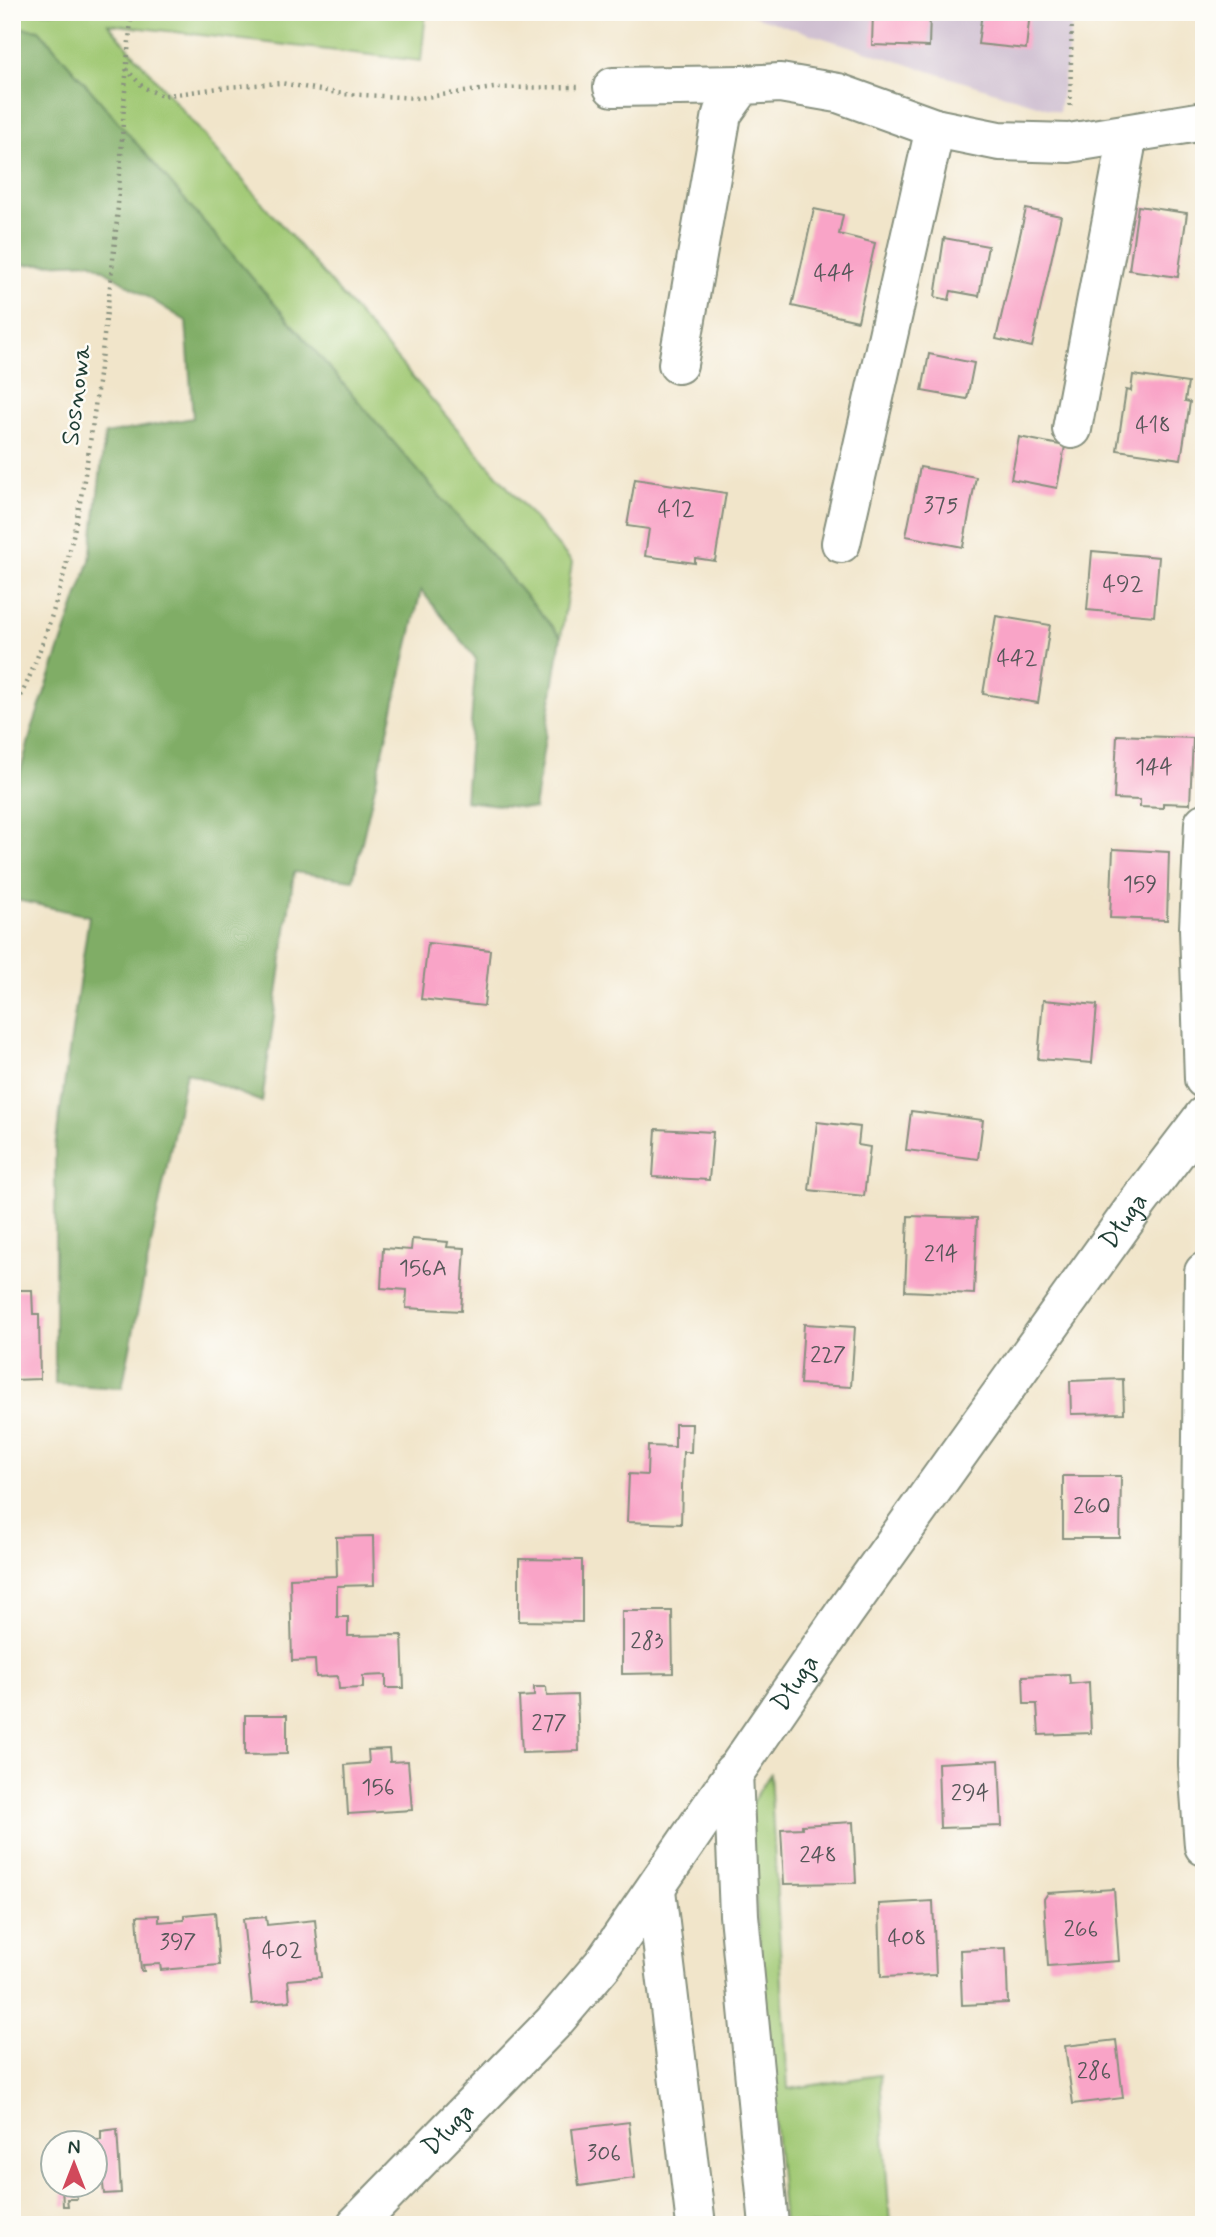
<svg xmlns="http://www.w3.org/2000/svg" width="1216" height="2237" font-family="Mynerve,sans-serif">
<rect width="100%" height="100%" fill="#fdfcf7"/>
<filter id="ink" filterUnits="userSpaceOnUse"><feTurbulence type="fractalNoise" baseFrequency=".0143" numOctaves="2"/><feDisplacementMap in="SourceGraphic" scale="14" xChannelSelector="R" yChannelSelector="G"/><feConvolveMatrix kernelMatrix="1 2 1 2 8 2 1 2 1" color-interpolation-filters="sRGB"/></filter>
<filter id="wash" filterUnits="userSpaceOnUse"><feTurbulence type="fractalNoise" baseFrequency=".00686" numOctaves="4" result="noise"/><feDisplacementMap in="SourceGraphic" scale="28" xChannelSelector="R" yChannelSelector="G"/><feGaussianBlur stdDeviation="1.57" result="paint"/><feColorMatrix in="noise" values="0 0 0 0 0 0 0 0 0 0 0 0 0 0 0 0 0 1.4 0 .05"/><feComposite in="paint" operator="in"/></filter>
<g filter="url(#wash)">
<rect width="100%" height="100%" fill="#f1e5ca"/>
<!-- industrial -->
<polygon fill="#cebed0" points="741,12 1074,12 1059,112"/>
<!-- green -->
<g fill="#a1c975" stroke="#608354" stroke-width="2">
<polygon points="12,12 426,12 421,61 108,24 572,562 561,637 39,30 12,27"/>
<polygon points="770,1774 788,2089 880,2075 890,2225 784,2225 748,1809"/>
</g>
<!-- forest -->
<polygon fill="#80ad66" stroke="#50754d" stroke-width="2" points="12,27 39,30 561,637 534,809 465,801 476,659 421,590 353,880 294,872 262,1102 186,1072 122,1388 55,1384 55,1147 89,916 12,899 12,802 33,726 90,560 105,434 193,418 186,321 91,262 12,265"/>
<g id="blocks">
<!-- building -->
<g fill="#f9a4c7">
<polygon points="873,12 930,12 929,47 872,45"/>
<polygon points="982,12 1030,12 1026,49 978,44"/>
<polygon points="1138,206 1187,213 1178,277 1129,270"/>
<polygon points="814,209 843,215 839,234 875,243 858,321 792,306"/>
<polygon points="1026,209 1061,216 1032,347 996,339"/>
<polygon points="944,238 988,246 979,296 951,291 949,300 935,297"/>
<polygon points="929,354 974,363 967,399 922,391"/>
<polygon points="1133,375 1188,383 1185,401 1190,402 1181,459 1117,450 1126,390 1131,391"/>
<polygon points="1019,437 1065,446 1057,488 1011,479"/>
<polygon points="920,467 976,477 963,547 906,536"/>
<polygon points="635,479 726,493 715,561 695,558 695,563 645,556 649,529 627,526"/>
<polygon points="1092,551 1159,557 1154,616 1087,610"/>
<polygon points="996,616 1050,625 1038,703 983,694"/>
<polygon points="1117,735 1193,738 1190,804 1163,803 1163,808 1140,807 1140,800 1114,799"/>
<polygon points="1113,849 1169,852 1167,920 1110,918"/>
<polygon points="428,943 490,950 484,1006 421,999"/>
<polygon points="1043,1000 1097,1005 1092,1063 1038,1059"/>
<polygon points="911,1111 983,1120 978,1159 906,1150"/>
<polygon points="817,1122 860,1127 858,1145 870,1147 864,1196 809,1190"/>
<polygon points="656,1129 713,1132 709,1180 653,1177"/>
<polygon points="908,1216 977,1218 974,1294 905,1291"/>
<polygon points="412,1239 448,1242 447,1247 465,1248 461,1311 406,1308 407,1290 381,1288 383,1248 411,1250"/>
<polygon points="12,1290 32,1290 33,1314 39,1314 40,1379 12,1380"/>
<polygon points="804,1324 855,1327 851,1387 800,1384"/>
<polygon points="1123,1379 1124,1413 1071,1414 1070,1381"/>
<polygon points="675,1424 692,1424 691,1452 683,1452 681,1524 627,1522 629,1474 647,1475 648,1446 675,1447"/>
<polygon points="1063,1476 1121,1476 1120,1538 1063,1538"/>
<polygon points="373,1536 374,1585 337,1586 337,1617 348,1617 348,1636 402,1635 404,1688 386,1688 386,1675 363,1676 363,1688 339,1689 338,1676 316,1677 315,1660 292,1661 290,1578 337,1576 336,1537"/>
<polygon points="519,1559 582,1560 582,1622 519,1621"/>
<polygon points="622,1611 672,1611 673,1673 622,1674"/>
<polygon points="1069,1674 1070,1684 1089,1682 1091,1733 1039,1735 1037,1704 1024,1704 1023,1676"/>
<polygon points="534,1687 546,1687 547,1696 577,1695 579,1751 522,1753 519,1697 534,1696"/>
<polygon points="245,1715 287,1715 287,1754 245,1755"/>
<polygon points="389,1749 390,1762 408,1761 412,1810 348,1814 345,1765 369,1763 368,1750"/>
<polygon points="999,1760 1002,1826 940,1828 938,1763"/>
<polygon points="853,1822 856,1883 784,1884 781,1829 802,1828 802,1825"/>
<polygon points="1114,1889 1119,1961 1048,1966 1044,1899 1048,1893"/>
<polygon points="933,1901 936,1975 881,1977 879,1904"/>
<polygon points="215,1912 219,1965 161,1970 160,1964 143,1965 144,1971 141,1971 137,1916 159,1915 159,1922 184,1920 184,1915"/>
<polygon points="266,1917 267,1925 315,1920 321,1977 288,1980 290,2001 252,2004 243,1919"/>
<polygon points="1006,1948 1008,2003 962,2005 960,1950"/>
<polygon points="1116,2040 1123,2098 1073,2104 1065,2046"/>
<polygon points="629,2122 635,2178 579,2186 572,2129"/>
<polygon points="117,2129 121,2193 104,2194 103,2184 94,2185 94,2142 89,2142 89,2140 101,2140 101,2131"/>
<polygon points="62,2184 76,2184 77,2199 67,2199 68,2206 63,2206"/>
</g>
</g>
</g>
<g filter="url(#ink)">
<use href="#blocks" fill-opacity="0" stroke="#88917f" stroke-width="2"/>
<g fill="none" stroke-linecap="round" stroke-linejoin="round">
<!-- minor casing -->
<g stroke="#88917f" stroke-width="42">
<g id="minor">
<polyline points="613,87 743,85"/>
<polyline points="678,364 722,114 743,85 780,83 838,93 935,128 999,141 1069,143 1204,121"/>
<polyline points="1072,429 1128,135"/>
<polyline points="841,543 935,128"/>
<polyline points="1204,823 1199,928 1204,1079"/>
<polyline points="1204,1272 1198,1765 1204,1846"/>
<polyline points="733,1772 739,1915 769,2225"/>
<polyline points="656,1890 696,2225"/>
<path id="s1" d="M356,2225L553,2023L603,1964L845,1612L1140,1200L1204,1116"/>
</g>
</g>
<!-- path -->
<g stroke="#88917f" stroke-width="4.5" stroke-dasharray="2 5" stroke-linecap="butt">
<polyline points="126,69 143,87 162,96 227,87 281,83 343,94 419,98 494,88 578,87"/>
<polyline points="1070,106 1072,12"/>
<path d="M12,715C64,610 84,497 98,383C105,328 112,274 117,219C122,150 124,81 132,12"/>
</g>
<!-- minor -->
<use href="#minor" stroke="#fff" stroke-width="38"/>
</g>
</g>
<g text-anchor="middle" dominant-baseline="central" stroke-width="5" stroke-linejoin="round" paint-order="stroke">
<!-- number labels -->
<g font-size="23" fill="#565759">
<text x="834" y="274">444</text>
<text x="1153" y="426">418</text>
<text x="941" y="506">375</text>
<text x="676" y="510">412</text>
<text x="1123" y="585">492</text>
<text x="1017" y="659">442</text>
<text x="1154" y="768">144</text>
<text x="1140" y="885">159</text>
<text x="941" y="1255">214</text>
<text x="423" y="1269">156A</text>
<text x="828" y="1356">227</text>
<text x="1092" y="1507">260</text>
<text x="647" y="1642">283</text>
<text x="549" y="1724">277</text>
<text x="378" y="1788">156</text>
<text x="970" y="1794">294</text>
<text x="818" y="1856">248</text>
<text x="1081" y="1930">266</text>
<text x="907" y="1939">408</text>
<text x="178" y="1943">397</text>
<text x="282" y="1951">402</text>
<text x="1094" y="2072">286</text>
<text x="604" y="2154">306</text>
</g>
<!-- street labels -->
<g font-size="26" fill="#1f3d34" stroke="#fdfcf7">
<text transform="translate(77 395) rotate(-83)">Sosnowa</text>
<text stroke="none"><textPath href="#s1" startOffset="1267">Długa</textPath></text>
<text stroke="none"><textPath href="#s1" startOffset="700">Długa</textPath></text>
<text stroke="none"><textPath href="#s1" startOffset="133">Długa</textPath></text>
</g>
</g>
<!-- margin -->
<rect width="1216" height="2237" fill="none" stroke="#fdfcf7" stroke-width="42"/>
<!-- north arrow -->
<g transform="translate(74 2164)"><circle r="33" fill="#fdfcf7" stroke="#a4b0a9" stroke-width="2"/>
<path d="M0-5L12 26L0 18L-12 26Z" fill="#d1495b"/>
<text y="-10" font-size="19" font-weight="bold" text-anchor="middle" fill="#1f3d34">N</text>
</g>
</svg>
